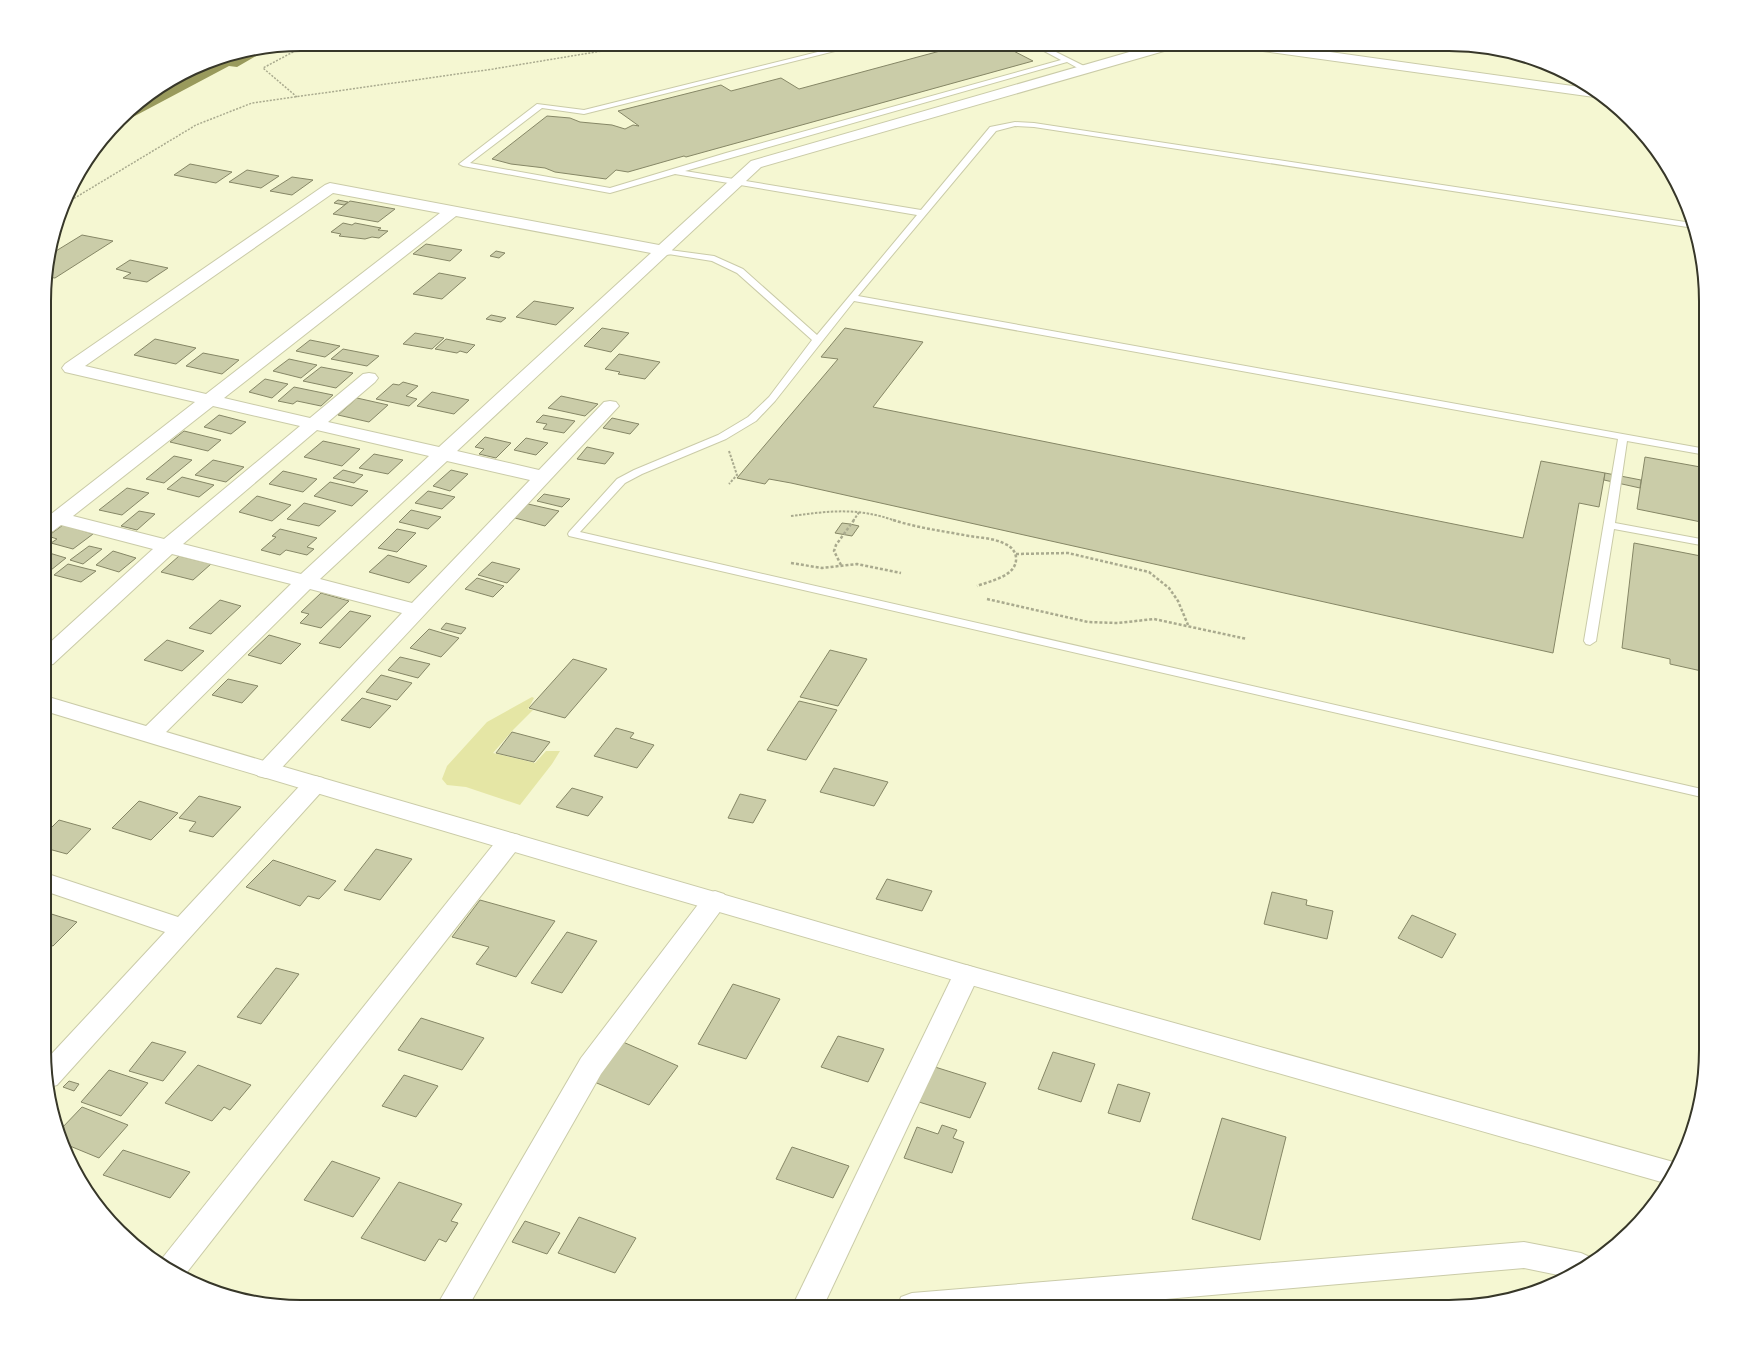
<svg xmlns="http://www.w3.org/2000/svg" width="1750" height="1351" font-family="Roboto,sans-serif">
<rect width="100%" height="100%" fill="#f5f7d2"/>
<!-- green -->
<polygon fill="#e5e6a5" points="532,697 534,698 528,709 533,710 513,730 493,753 535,763 546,751 560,751 552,764 520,805 466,787 447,785 442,779 447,766 487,722"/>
<!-- water -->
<polygon fill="#999a5c" points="268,49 237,67 229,66 116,126 132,108 218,58"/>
<!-- building -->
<g fill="#cacca8" stroke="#868766">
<polygon points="966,44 1000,44 1033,61 686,157 684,156 628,172 616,170 606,179 555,172 545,168 511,164 492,159 547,116 570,118 580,122 612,125 625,129 633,125 639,126 618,111 721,85 731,91 781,78 799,89"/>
<polygon points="1426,45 1444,45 1442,48 1426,46"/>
<polygon points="1448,45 1466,45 1490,50 1489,53 1447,47"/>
<polygon points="190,164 232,172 216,183 174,175"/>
<polygon points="247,170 279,176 261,188 229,182"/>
<polygon points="292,177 313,180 292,195 270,191"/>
<polygon points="338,200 348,202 344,205 334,203"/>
<polygon points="350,201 395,209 378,222 333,214"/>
<polygon points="343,223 352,225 355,223 381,228 378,230 388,231 379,238 372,237 365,239 339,236 341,234 331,232"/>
<polygon points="82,235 113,241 55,278 46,277 46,267 51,254"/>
<polygon points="426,244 462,250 450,261 413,254"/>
<polygon points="496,251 505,253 499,258 490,256"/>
<polygon points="130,260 168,268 147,282 123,278 131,273 116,269"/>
<polygon points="439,273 466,278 442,299 413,294"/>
<polygon points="534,301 574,308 556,325 516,317"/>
<polygon points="491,315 506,318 501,322 486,319"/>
<polygon points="602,328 629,333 611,352 584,346"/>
<polygon points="845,328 923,342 873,407 1523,538 1541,461 1605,473 1599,507 1579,503 1553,653 791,483 769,479 765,484 737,478 838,359 821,357"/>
<polygon points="415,333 444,338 432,349 403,344"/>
<polygon points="155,339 196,348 176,364 134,355"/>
<polygon points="446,339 475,345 467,353 460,351 457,353 435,349"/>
<polygon points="310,340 340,346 325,357 296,351"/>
<polygon points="343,349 379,356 367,366 331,359"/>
<polygon points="203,353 239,360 222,374 186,366"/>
<polygon points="619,354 660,362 645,379 618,374 620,372 605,369"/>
<polygon points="289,359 317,365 301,378 273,371"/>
<polygon points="321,367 353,373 336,388 303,381"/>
<polygon points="265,379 288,384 272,398 249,392"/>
<polygon points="403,382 418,386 406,396 417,399 409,406 376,399 393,384 399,385"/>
<polygon points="294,387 333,395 321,406 297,401 293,404 278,401"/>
<polygon points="432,392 469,400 454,414 417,406"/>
<polygon points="561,396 598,404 585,416 548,408"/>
<polygon points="357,398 388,405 369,422 338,415"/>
<polygon points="219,415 246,422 231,434 204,427"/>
<polygon points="543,415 575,421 564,433 543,429 547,424 536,422"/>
<polygon points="612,418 639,424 630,434 603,428"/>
<polygon points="184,431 221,440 208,451 170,442"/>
<polygon points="485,437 511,443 496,458 479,454 484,449 475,447"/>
<polygon points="526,438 548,443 536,455 514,450"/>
<polygon points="323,441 360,449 342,466 304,457"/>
<polygon points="587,447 614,453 605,464 577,459"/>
<polygon points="374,454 403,460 388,474 359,468"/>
<polygon points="174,456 192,460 164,483 146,479"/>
<polygon points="1645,457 1706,468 1706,523 1637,509"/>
<polygon points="213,460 244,467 226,482 195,475"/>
<polygon points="343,470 363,475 354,483 333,478"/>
<polygon points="451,470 468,474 450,491 433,486"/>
<polygon points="283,471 317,479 303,492 269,484"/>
<polygon points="1605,473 1641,480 1640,488 1604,480"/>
<polygon points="182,477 214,485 199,497 167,489"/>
<polygon points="330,482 368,491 352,506 314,496"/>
<polygon points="127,488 149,493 122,515 99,510"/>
<polygon points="428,491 455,497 442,509 415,503"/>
<polygon points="544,494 570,499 562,507 537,501"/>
<polygon points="257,496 291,505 272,521 239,512"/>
<polygon points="304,503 336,511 319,526 287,519"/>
<polygon points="528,504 559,511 545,526 515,518"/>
<polygon points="411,510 441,517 428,529 399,522"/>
<polygon points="139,511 155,514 137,530 121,526"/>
<polygon points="842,523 850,524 859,526 852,536 835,533"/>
<polygon points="63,525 93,534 73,549 51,543 57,539 48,536"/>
<polygon points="280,529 317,538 307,547 314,549 307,555 286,550 280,555 261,550 276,537 272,536"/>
<polygon points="397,529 416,533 397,552 378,548"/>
<polygon points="1634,543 1706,557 1706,672 1670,664 1670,659 1622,648"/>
<polygon points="89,546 102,549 83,564 70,560"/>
<polygon points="113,551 136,558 119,572 96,565"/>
<polygon points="46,552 66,558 46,574"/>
<polygon points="388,555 427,566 409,583 369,572"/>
<polygon points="179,556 211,564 193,580 161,572"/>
<polygon points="492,562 520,569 507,583 478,575"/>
<polygon points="68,564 96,571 81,582 54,575"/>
<polygon points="477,578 504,586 493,597 465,589"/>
<polygon points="321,593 349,601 321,628 300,623 309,614 301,612"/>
<polygon points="220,600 241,606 211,634 189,628"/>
<polygon points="350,611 371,616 340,648 319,643"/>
<polygon points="446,623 466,628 461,634 441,629"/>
<polygon points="429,629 459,638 441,657 410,648"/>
<polygon points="269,635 301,644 281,664 248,655"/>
<polygon points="167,640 204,651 182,671 144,660"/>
<polygon points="830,650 867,659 838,706 800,697"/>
<polygon points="400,657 430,664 418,678 388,670"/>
<polygon points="573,659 607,669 565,718 529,708"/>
<polygon points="381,675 412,683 397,700 366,692"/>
<polygon points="228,679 258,686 242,703 212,695"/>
<polygon points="362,698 391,706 370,728 341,720"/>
<polygon points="799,701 837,710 806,760 767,750"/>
<polygon points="616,728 634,733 630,738 654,745 637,768 594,756"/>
<polygon points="512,732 550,742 534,762 496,753"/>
<polygon points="834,768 888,782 874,806 820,792"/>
<polygon points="572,788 603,797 588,816 556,807"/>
<polygon points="740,794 766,800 753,823 728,818"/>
<polygon points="199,796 241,807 213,837 189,831 196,822 179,818"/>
<polygon points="139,801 178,813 151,840 112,828"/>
<polygon points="59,820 91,829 67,854 45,848 45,834"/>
<polygon points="376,849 412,859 380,900 344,890"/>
<polygon points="273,860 336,881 319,899 308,896 300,906 246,887"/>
<polygon points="887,879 932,891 922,911 876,899"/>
<polygon points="1272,892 1307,900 1306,905 1333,911 1327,939 1264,924"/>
<polygon points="480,900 555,921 516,977 476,964 489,947 452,937"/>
<polygon points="45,912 77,922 53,946 45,943"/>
<polygon points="1412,915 1456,934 1442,958 1398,938"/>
<polygon points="567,932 597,941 562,993 531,983"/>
<polygon points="276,968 299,974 261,1024 237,1017"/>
<polygon points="733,984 780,999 746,1059 698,1044"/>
<polygon points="421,1018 484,1038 462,1070 398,1050"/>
<polygon points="838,1036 884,1049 868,1082 821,1067"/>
<polygon points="152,1042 186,1052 163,1081 129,1071"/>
<polygon points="623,1042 678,1066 649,1105 592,1081"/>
<polygon points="1053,1052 1095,1064 1081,1102 1038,1089"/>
<polygon points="198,1065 251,1085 230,1110 224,1107 212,1121 165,1103"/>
<polygon points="935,1067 986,1083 970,1118 919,1102"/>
<polygon points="109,1070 148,1083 121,1116 81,1102"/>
<polygon points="404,1075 438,1086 416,1117 382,1106"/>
<polygon points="69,1081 79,1084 74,1091 63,1087"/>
<polygon points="1118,1084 1150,1093 1140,1122 1108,1113"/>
<polygon points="82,1107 128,1125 99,1158 65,1144 61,1129"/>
<polygon points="1222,1118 1286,1137 1260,1240 1192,1219"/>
<polygon points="942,1125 957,1130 953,1138 964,1142 952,1173 904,1158 917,1127 938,1134"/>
<polygon points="792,1147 849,1166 833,1198 776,1179"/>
<polygon points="123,1150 190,1172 170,1198 103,1175"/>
<polygon points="332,1161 380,1178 353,1217 304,1200"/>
<polygon points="399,1182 462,1204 451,1221 458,1223 446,1242 439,1239 425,1261 361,1238"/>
<polygon points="579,1217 636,1238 615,1273 558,1253"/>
<polygon points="525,1221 560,1233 547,1254 512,1242"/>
</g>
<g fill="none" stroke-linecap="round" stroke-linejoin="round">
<!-- lane casing -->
<g stroke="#cacba8" stroke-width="2">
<polygon id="lane" points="850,44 863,44 584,114 542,108 470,163 610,188 726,153 1061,60 1031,44 1040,44 1090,69 1083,71 1067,62 685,171 921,210 990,127 1015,122 1034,123 1692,223 1694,228 1034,127 1015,126 996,131 858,296 1706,449 1706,455 1627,441 1615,523 1706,540 1706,546 1614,529 1596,641 1590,645 1586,644 1584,641 1618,439 854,301 775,401 756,421 726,439 642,474 625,483 580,532 1706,790 1706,798 569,536 568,534 569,532 617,479 634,470 718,435 748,417 769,397 812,340 737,273 712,261 662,253 662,249 714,256 743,269 817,335 917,215 675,174 610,193 463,166 459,164 537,104 584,110"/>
</g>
<!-- street casing -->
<g stroke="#cacba8" stroke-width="2">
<g id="street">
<path d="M1157,44H1179L1178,47L761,167L672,250L671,254L667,255L457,451L539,470L604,402L610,401L616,402L619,406L274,776L266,778L258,776L254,770L402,613L310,589L159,739L151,741L143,739L140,734L143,729L291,584L172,554L53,664L45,666V647L153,549L61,525L53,531L46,533V518L195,402L65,372L62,368L65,364L325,185L330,183L659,245L751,161ZM333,193L440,213L206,394L85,366ZM456,216L651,253L439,447L328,422L375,382L378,378L375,374L369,373L363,374L310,418L224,398ZM213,406L300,426L164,539L73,516ZM317,430L429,456L301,574L183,544ZM447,461L530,480L412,603L320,579Z"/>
<polygon points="1235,44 1273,44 1587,88 1599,96 1594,97 1241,48"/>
<polygon points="315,776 323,778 327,784 323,790 57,1085 50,1087 45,1061 165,932 45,891 45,873 178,917 307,778"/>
<polygon points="510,833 519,835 522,841 519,847 184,1276 160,1261 501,835"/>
<polygon points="715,891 724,894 728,900 724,906 601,1074 468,1307 436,1307 581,1058 706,894"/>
<polygon points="966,965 975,968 979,975 823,1307 792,1307 953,975 957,968"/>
<polygon points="1524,1242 1581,1253 1592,1258 1568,1277 1524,1268 1074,1307 897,1307 901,1297 912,1293"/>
</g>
</g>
<!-- secondary casing -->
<g stroke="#cacba8" stroke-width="2">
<path id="secondary" d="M45,696L274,764L966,965L1677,1163L1665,1183C1124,1030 583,875 45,711Z"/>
</g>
<!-- path-far2 -->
<g stroke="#a9aa8e" stroke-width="1.5" stroke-dasharray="2 1.5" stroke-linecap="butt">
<polyline points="297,97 263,68 308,44"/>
<polyline points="68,202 196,125 252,103 493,69 644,44"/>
</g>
<!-- path-far1 -->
<g stroke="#a9aa8e" stroke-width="2" stroke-dasharray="2.5 1.5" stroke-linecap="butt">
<polyline points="729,451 737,475 729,484"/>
<path d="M791,516C831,511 857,507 896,521"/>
<polyline points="853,521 860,511"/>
</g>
<!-- path -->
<g stroke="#a9aa8e" stroke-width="2.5" stroke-dasharray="3 2" stroke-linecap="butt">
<path d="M893,520C918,528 943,531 969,536C981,538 994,538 1005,544C1011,546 1015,551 1016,557C1018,576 990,581 977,586"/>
<polyline points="1016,554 1068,553 1149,572 1169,588 1178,601 1188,625"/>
<polyline points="791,563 822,568 857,564 901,573"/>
<polyline points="841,565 834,551 836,545 854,520"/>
<polyline points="987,599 1088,622 1118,623 1154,619 1247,639"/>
</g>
<!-- lane -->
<use href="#lane" fill="#fff" fill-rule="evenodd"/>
<!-- street -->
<use href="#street" fill="#fff" fill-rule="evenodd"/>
<!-- secondary -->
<use href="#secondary" fill="#fff" fill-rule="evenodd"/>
</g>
<!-- crop -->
<path d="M0 0H1750V1351H0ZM301 51H1449A250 250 0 0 1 1699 301V1050A250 250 0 0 1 1449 1300H301A250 250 0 0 1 51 1050V301A250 250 0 0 1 301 51Z" fill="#fff" fill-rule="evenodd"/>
<path fill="none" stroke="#373729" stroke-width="2" d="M301 51H1449A250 250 0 0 1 1699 301V1050A250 250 0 0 1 1449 1300H301A250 250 0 0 1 51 1050V301A250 250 0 0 1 301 51Z"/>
</svg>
